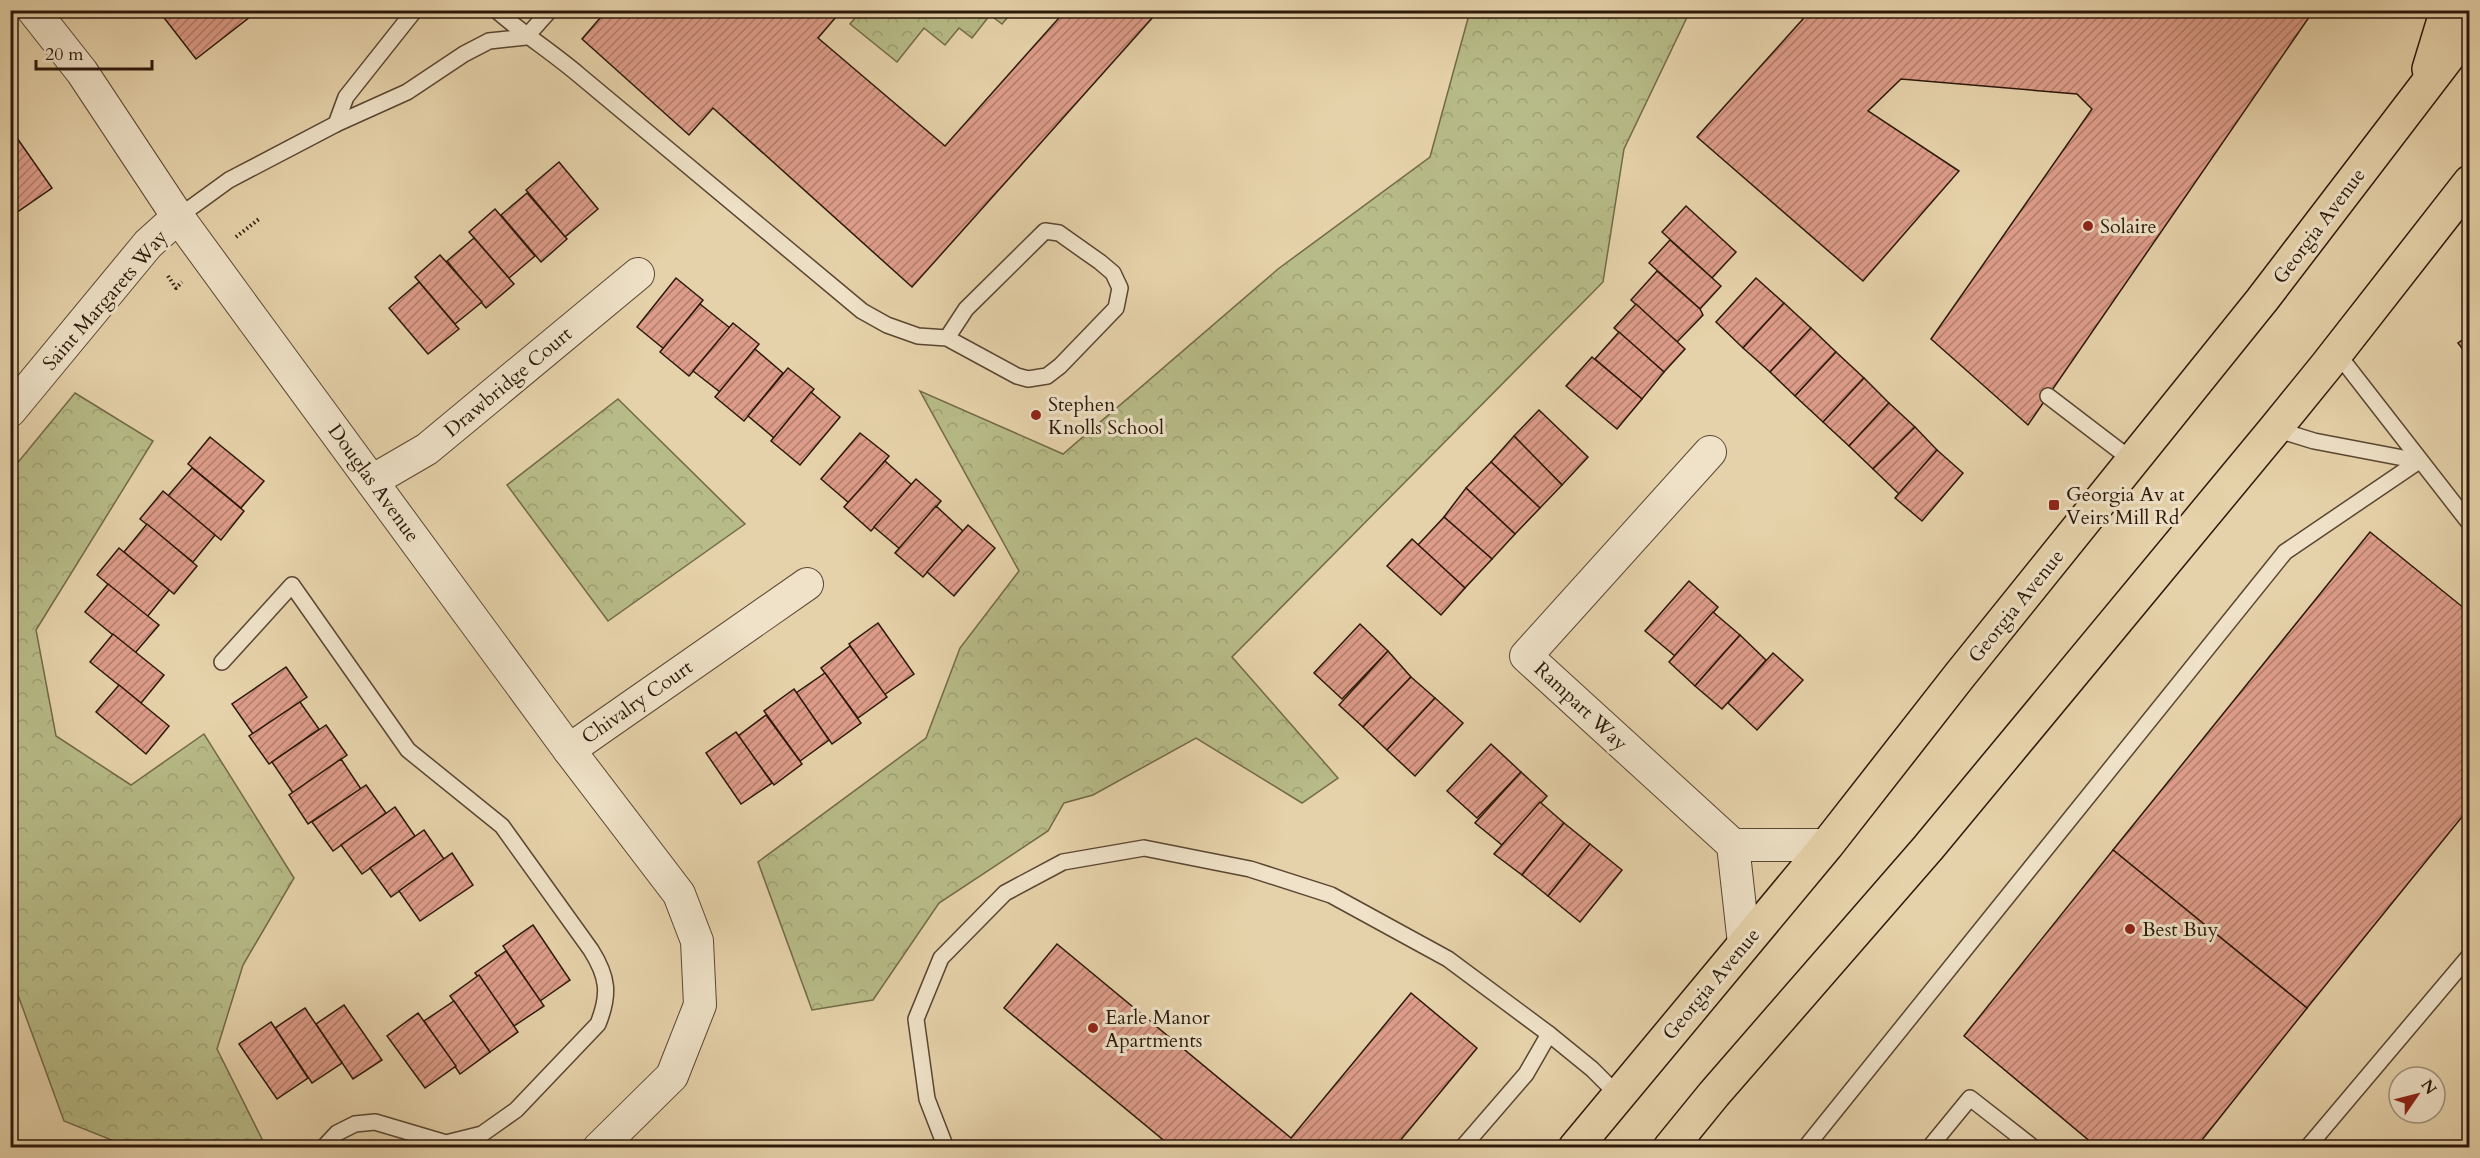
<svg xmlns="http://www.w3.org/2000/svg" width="2480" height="1158" font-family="Cardo,serif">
<defs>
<pattern id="forest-crowns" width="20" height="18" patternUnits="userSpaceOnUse" patternTransform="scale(1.5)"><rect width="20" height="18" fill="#b7bb87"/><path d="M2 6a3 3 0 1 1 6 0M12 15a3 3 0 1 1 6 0" fill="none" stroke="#9ea073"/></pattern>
<pattern id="building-hatch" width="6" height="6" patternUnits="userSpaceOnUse" patternTransform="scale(1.5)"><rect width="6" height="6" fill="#dd9c89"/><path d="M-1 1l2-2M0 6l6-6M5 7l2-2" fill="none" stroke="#b37e6e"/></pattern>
</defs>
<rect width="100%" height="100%" fill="#e6d2aa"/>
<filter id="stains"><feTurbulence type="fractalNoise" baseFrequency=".00333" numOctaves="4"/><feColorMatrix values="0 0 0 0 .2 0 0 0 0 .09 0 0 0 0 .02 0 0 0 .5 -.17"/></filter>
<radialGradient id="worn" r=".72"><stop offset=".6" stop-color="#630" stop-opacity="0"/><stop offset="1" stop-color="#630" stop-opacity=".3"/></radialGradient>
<!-- forest -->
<g fill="url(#forest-crowns)" stroke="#726a48" stroke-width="1.5">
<polygon points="861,11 861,10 1013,11 1002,24 990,15 972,38 959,28 945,45 924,28 897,62 850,24"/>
<polygon points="1470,11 1690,11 1624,149 1603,282 1232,657 1338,778 1302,803 1196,738 1093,795 1064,803 1048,831 939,903 873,1000 812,1010 758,862 926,738 960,648 1019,571 920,391 1063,454 1278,269 1430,157"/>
<polygon points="75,393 153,441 36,630 56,736 131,785 204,734 294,878 243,965 217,1049 266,1147 129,1147 64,1121 11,976 10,472"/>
<polygon points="618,399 745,524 608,621 507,485"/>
</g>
<!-- building -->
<g fill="url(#building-hatch)" stroke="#2c180a" stroke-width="1.5">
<polygon points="158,10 253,10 255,13 196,59"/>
<polygon points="607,10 842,10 818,38 945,146 1066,10 1148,10 1154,16 912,287 713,108 689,135 582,39"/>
<polygon points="1811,10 2314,10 2028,425 1931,339 2092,109 2077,94 1901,79 1868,111 1959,171 1863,281 1697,137"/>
<polygon points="10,128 52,188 10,217"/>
<polygon points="559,162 598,209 565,237 526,190"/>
<polygon points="527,193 567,239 541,262 501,215"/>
<polygon points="1686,206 1736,252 1712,278 1662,232"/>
<polygon points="495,209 535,256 509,278 469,232"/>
<polygon points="474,238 514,284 486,308 447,261"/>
<polygon points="1670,240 1721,286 1700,309 1649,263"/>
<polygon points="440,255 482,302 455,324 415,277"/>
<polygon points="1657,271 1700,309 1703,315 1677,342 1631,300"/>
<polygon points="676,278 703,300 664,349 637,327"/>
<polygon points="1756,278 1784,303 1743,348 1716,322"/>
<polygon points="419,282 459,329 428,354 389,308"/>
<polygon points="1784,303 1811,328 1770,372 1743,348"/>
<polygon points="700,304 730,328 689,376 660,352"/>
<polygon points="1636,304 1685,349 1664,372 1614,328"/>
<polygon points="733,323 759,344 720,392 693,371"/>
<polygon points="1811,328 1836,352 1795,396 1770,372"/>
<polygon points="1619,332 1664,372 1642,399 1595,359"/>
<polygon points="2470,335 2470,359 2458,343"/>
<polygon points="755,349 783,373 744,421 715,397"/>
<polygon points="1836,352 1864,378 1823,422 1795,396"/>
<polygon points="1592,357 1642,399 1617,429 1566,386"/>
<polygon points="788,368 814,389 774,438 748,416"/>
<polygon points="1864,378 1889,403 1849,446 1823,422"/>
<polygon points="811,392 840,417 800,465 771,441"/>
<polygon points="1889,403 1915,427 1873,469 1849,446"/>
<polygon points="1539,410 1588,457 1562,485 1514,436"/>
<polygon points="1915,427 1937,450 1899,494 1873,469"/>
<polygon points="860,433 889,456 849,503 821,479"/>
<polygon points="1514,436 1562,485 1540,508 1491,462"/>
<polygon points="210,437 264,481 241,508 188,464"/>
<polygon points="1937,450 1963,473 1922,521 1895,498"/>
<polygon points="885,461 912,485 871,531 844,507"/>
<polygon points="1491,462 1540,508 1515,534 1466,488"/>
<polygon points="192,468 244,511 221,540 168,496"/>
<polygon points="916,479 941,501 900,549 874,527"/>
<polygon points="1466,488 1515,534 1492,559 1444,517"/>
<polygon points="163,491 215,535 193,562 140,519"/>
<polygon points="936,506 963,531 923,577 895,553"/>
<polygon points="1444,517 1492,559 1465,588 1418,545"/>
<polygon points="147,524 197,566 174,594 124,552"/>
<polygon points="968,525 995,548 954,596 927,572"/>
<polygon points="2370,532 2470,613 2470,807 2307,1008 2113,850"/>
<polygon points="1412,539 1465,588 1441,615 1387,566"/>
<polygon points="119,548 169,590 147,617 97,575"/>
<polygon points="1689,581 1718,607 1675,656 1645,631"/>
<polygon points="108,584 159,625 135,653 85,612"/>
<polygon points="1713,612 1740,635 1695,686 1669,662"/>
<polygon points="878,623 914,674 884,695 849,644"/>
<polygon points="1360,624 1388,651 1342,699 1314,673"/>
<polygon points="113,634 164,675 141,703 90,662"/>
<polygon points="1740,635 1766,660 1722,709 1695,686"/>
<polygon points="850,646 887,697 858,718 821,668"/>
<polygon points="1388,651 1411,677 1363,727 1339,705"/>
<polygon points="1773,653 1803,680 1757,730 1728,703"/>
<polygon points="286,667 307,697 253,734 232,704"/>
<polygon points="825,673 861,723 832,744 796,693"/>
<polygon points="1411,677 1435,698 1387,750 1363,727"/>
<polygon points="119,685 169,726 146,754 96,712"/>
<polygon points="794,689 829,740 800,761 764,711"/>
<polygon points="1435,698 1463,723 1415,776 1387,750"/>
<polygon points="300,702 319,729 269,764 249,736"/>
<polygon points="766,715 802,764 774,785 738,736"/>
<polygon points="326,725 347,755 293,793 272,762"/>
<polygon points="736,732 772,783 741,804 706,753"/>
<polygon points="1491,744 1521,772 1477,818 1447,791"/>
<polygon points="341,759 361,789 308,824 289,795"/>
<polygon points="1521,772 1547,796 1502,845 1475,823"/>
<polygon points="366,785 386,813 333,851 312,822"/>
<polygon points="1540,802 1564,823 1522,875 1494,854"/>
<polygon points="395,807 415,836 362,874 341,845"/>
<polygon points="1564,823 1590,844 1548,896 1522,875"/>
<polygon points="424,830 444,859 391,897 370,868"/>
<polygon points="1590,844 1622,870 1580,922 1548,896"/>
<polygon points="2113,850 2307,1008 2198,1145 2201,1148 2098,1148 1964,1036"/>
<polygon points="452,853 473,885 420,921 399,891"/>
<polygon points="533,925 570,980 540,1001 503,946"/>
<polygon points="1057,944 1291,1138 1411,993 1477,1048 1394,1148 1173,1148 1004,1008"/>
<polygon points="506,951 544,1006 514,1026 475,973"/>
<polygon points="479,975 518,1032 490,1052 450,996"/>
<polygon points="454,1001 490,1052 460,1074 424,1021"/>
<polygon points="344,1005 382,1060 353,1079 316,1024"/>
<polygon points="305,1008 342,1063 312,1083 275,1028"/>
<polygon points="418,1013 456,1066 425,1088 387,1036"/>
<polygon points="271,1022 308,1078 277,1099 239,1044"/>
</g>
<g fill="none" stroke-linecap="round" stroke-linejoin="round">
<!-- lane casing -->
<g stroke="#5a4632" stroke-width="18">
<g id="lane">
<path d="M496,10C523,34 552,52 579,75L862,311L887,325L918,336L947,338L1017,376L1028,379L1047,376L1060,366L1116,308L1120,288L1113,273L1100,262L1059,233L1045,231L966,309L947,338"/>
<polyline points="336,124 346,97 415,10"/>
<polyline points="178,217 229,180 336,124 407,92 464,54 489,41 526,37 550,10"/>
<polyline points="2337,353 2470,524"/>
<polyline points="2048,396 2133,461"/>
<polyline points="2275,429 2314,441 2419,461"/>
<path d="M222,662L292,585L408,750L502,826L591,950C608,977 610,994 598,1024L516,1110L482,1134L446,1143L375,1122L355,1124L337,1133L323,1148"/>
<polyline points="946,1148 927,1099 916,1019 941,958 1005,893 1063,862 1144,848 1250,869 1331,895 1448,959 1549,1034 1592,1069 1618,1095"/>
<polyline points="1462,1148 1526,1074 1549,1034"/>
<polyline points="1805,1148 2285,552 2419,461"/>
<polyline points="1929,1148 1970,1098 2034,1148"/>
<polyline points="2307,1148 2470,955"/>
</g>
</g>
<!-- street casing -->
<g stroke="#5a4632" stroke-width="34">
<g id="street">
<polyline points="33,10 82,72 178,217 254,321 569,750 679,894 697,941 700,1005 672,1076 599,1148"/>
<polyline points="10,411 148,244 178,217"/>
<polyline points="1710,452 1526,656 1733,845"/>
<polyline points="372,481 427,449 638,274"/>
<polyline points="569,750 807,584"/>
<polyline points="1744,944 1733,845 1827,845"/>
</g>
</g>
<!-- primary casing -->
<g stroke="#2c180a" stroke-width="36">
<g id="primary">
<polyline points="2429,69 2447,10"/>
<polyline points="1575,1148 1827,845 1960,675 2262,300 2470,28"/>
<polyline points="1670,1148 1714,1094 1928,848 2275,429 2327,365 2470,182"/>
</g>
</g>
<!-- path -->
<g stroke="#2c180a" stroke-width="4" stroke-dasharray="1.5 3" stroke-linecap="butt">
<polyline points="236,237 259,219"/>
<polyline points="168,276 176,288 182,282"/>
</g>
<!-- lane -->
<use href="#lane" stroke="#efe2c8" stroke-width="15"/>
<!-- street -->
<use href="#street" stroke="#efe2c8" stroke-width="32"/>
<!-- primary -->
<use href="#primary" stroke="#e6d2aa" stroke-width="33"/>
</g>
<!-- markers -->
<g fill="#8f2418" stroke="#efe2c8" stroke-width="2">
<circle cx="2088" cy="226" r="6"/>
<circle cx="1036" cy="415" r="6"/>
<rect x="2048" y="499" width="12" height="12" rx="3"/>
<circle cx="2130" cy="929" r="6"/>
<circle cx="1093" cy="1028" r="6"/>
</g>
<g text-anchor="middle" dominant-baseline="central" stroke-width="6" stroke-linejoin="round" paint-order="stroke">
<!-- poi labels -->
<g font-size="20" fill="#2c180a" stroke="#efe2c8" text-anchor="start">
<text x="2100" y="226">Solaire</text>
<text x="1048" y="404">Stephen<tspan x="1048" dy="23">Knolls School</tspan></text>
<text x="2066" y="494">Georgia Av at<tspan x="2066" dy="23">Veirs Mill Rd</tspan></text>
<text x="2142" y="929">Best Buy</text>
<text x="1105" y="1017">Earle Manor<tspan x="1105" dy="23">Apartments</tspan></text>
</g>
<!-- street labels -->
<g font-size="20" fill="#2c180a" stroke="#efe2c8">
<text transform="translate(2319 226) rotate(-53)">Georgia Avenue</text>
<text transform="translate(105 300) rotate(-49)">Saint Margarets Way</text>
<text transform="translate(508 382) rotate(-40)">Drawbridge Court</text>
<text transform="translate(374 483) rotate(54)">Douglas Avenue</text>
<text transform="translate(2016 606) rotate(-51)">Georgia Avenue</text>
<text transform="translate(637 702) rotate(-35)">Chivalry Court</text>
<text transform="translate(1581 706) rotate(43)">Rampart Way</text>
<text transform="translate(1711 984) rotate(-50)">Georgia Avenue</text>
</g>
</g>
<!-- margin -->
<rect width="2480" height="1158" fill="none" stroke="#e6d2aa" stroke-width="36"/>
<rect x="12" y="12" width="2456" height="1134" fill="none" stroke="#2c180a" stroke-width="3"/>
<rect x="18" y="18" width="2444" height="1122" fill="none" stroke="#2c180a" stroke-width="1.5"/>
<!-- north arrow -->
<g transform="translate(2417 1095) rotate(55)"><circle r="28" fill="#efe2c8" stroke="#a1917c" stroke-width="1.5"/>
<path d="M0-4.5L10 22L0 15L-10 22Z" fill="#8f2418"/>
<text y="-9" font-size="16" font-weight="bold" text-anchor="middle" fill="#2c180a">N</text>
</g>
<!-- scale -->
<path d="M36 60v9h116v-9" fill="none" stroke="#2c180a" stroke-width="3"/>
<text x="45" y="60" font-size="18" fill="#2c180a" stroke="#efe2c8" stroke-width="4.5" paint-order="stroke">20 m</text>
<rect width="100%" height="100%" filter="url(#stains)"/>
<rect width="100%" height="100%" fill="url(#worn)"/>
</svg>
